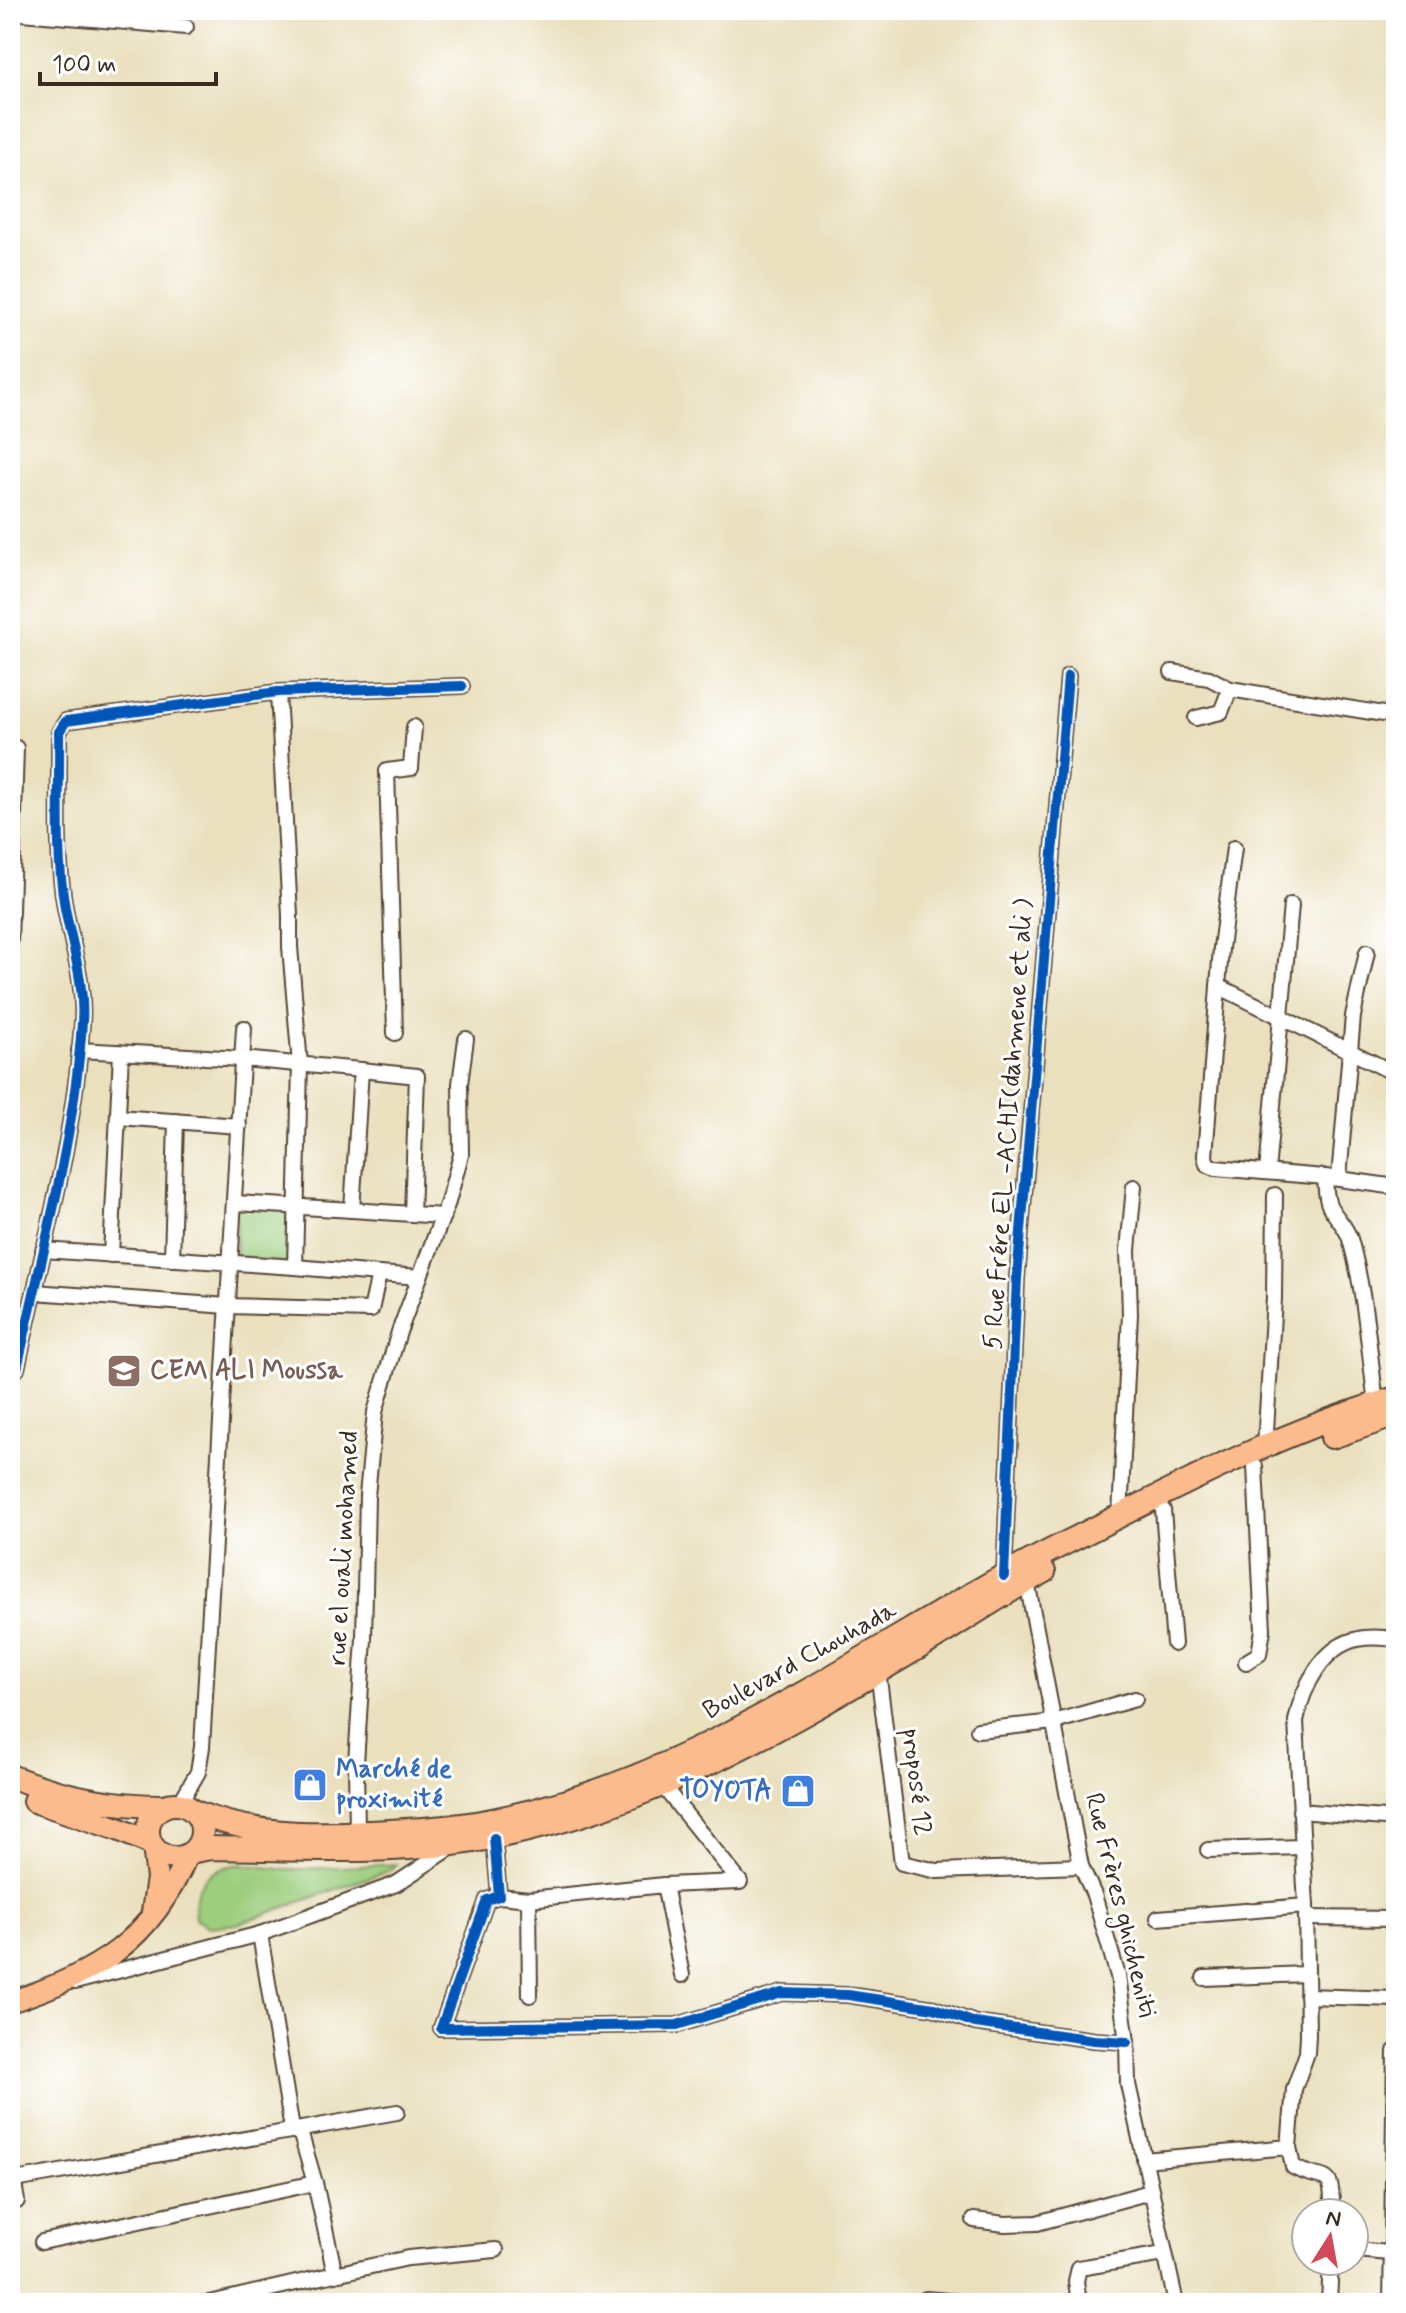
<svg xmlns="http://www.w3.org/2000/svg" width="1406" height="2313" font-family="Mynerve,sans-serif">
<rect width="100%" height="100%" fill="#fff"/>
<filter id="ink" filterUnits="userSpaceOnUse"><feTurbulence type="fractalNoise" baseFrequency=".0125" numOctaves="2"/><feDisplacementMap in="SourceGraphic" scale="16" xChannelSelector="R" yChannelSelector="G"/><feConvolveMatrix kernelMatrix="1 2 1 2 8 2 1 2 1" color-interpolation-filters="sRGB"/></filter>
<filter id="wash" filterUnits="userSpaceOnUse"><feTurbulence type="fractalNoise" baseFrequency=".006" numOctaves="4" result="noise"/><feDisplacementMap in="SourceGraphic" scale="32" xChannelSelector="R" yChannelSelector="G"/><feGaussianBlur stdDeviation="1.8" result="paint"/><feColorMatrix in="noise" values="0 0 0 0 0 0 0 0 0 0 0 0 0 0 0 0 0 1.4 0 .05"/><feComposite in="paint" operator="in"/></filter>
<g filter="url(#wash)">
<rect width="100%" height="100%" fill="#eae0be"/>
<!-- green -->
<g fill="#9cce7e" stroke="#6c7c4e" stroke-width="2">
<polygon points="238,1206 291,1210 291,1263 235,1259"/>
<path d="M241,1864L286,1870L396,1864L391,1870L237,1924L208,1927L195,1918C192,1884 207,1868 241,1864Z"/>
</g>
</g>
<g filter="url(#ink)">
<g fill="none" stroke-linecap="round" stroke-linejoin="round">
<!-- minor casing -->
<g stroke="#554536" stroke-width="18">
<g id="minor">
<polyline points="10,12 186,27"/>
<polyline points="1172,672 1209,678 1230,689 1396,716"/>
<polyline points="1196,718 1221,712 1230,689"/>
<polyline points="10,747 16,748 10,943"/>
<polyline points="1234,848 1221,948 1205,1156 1207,1164 1215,1168 1325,1177 1396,1187"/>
<polyline points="1218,986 1396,1074"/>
<polyline points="395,1033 387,771 411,768 414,727"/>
<polyline points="79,1050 242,1059 361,1070 352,1210 235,1203"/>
<polyline points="118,1117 239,1126"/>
<polyline points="1267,1172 1291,905"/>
<path d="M1325,1177C1326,1187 1325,1198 1330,1207C1336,1218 1346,1226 1350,1239C1365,1292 1369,1349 1376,1404"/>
<polyline points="1339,1178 1353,1016 1367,952"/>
<polyline points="352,1210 412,1214 417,1076 361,1070"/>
<polyline points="412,1214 443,1216"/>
<polyline points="43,1250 295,1267 300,1065 290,947 290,915 278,692"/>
<polyline points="111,1255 121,1053"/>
<polyline points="172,1259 176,1121"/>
<polyline points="379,1274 420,1277"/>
<polyline points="34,1292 228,1306 371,1310 379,1274 295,1267"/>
<path d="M10,1368L17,1369C41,1256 75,1138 82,1022C85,983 72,946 65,908C55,851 60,790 59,732L66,721L278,692L462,686"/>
<polyline points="1265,1447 1274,1298 1275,1195"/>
<polyline points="1163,1510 1174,1644"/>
<polyline points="1120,1516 1130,1314 1128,1250 1134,1187"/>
<polyline points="1004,1576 1017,1278 1068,676"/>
<polyline points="1026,1576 1081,1866 1094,1895 1118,1976 1127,2042 1128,2084 1176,2303"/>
<polyline points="1246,1662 1259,1654 1263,1630 1255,1466"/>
<polyline points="878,1671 902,1863 937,1871 1081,1866"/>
<polyline points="978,1730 1054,1722 1135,1699"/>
<polyline points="662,1785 740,1882 664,1885"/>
<polyline points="180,1803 198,1772 202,1747 244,1028"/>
<polyline points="1300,1811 1396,1819"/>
<polyline points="357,1833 356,1763 364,1639 367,1496 375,1412 399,1332 448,1202 461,1155 460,1084 466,1039"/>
<polyline points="494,1838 499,1896 487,1900 441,2028 677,2025 782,1993 848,1995 934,2008 975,2023 1094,2040 1127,2042"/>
<polyline points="1208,1850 1301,1847"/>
<polyline points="499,1896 529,1899 664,1885 682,1975"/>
<polyline points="529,1899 530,1995"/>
<polyline points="1158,1918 1306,1906"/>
<polyline points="1306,1918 1396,1919"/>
<polyline points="1204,1978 1307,1974"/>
<polyline points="75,1982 260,1934 396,1884 452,1847"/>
<polyline points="1307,1996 1396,1999"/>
<path d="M1289,2147L1294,2089L1307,2053L1308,2035L1306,1906L1296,1721C1302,1689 1322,1646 1358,1639C1371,1636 1383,1638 1396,1639"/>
<path d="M1144,2160L1289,2147L1293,2167C1326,2184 1333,2165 1332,2213"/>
<polyline points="10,2161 17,2201"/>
<polyline points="15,2180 397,2112"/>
<polyline points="974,2220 1005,2224 1037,2223 1150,2192"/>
<polyline points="42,2242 315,2183"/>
<polyline points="1354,2250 1390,2253"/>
<polyline points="335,2274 408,2258 496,2250"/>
<polyline points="926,2299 970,2303"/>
<polyline points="210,2303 335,2274 315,2183 301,2135 292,2129 260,1934"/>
<polyline points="1079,2303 1076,2281 1079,2268 1164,2254"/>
<polyline points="1329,2303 1331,2261"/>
<polyline points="1391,2303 1395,2051"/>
</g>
</g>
<!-- primary casing -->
<g stroke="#554536" stroke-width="24">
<g id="primary">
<polyline points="152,1912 157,1878 153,1847"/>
<path d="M10,2002C95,1974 151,1942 187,1856"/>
</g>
</g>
<!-- trunk casing -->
<g stroke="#554536" stroke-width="26">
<g id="trunk">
<polyline points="1332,1437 1396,1415"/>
<path d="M10,1776C60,1796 109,1806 163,1806"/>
<polyline points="34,1801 118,1829 150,1843"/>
<circle cx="175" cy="1831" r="27"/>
<path d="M195,1812C250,1835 310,1835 369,1832C410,1830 452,1828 492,1820C681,1783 839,1668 1003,1576C1043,1553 1085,1534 1125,1513C1212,1469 1302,1425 1396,1398"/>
<path d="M195,1851L211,1848C305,1849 403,1856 496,1837C651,1807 790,1724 925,1644C965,1620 1003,1593 1044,1572"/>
</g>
</g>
<!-- minor -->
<use href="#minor" stroke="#fff" stroke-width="14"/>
<!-- primary -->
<use href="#primary" stroke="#fbbb8d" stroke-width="20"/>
<!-- trunk -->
<use href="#trunk" stroke="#fbbb8d" stroke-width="22"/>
<!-- cycleway casing -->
<g stroke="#fff" stroke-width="15">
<g id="cycleway">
<path d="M10,1368L17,1369C41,1256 75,1138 82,1022C85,983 72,946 65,908C55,851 60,790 59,732L66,721L278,692L462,686"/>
<polyline points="1004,1576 1017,1278 1068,676"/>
<polyline points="494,1838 499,1896 487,1900 441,2028 677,2025 782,1993 848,1995 934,2008 975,2023 1094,2040 1127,2042"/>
</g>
</g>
<!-- cycleway -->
<use href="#cycleway" stroke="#0057b8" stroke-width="10"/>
</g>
</g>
<!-- icons -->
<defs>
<g id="school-square" transform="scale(1.8)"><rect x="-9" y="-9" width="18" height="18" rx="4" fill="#8d6e63" stroke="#fff"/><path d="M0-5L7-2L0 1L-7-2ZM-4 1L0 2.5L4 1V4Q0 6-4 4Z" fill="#fff"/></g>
<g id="shop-square" transform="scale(1.8)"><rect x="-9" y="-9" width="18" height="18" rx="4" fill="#3f7fe0" stroke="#fff"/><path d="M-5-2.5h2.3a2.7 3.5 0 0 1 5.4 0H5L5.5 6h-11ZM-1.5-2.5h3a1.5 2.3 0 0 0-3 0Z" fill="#fff"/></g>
</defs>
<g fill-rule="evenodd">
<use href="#school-square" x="124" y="1371"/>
<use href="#shop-square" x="310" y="1785"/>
<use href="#shop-square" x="798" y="1791"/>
</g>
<g text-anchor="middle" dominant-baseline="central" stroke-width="6" stroke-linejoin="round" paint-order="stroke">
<!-- street labels -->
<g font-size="26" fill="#3b2a1e" stroke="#fff">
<text transform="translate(1009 1124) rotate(-86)">5 Rue Frére EL -ACHI(dahmene et ali )</text>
<text transform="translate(344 1548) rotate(-87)">rue el ouali mohamed</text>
<text transform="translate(800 1661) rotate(-29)">Boulevard Chouhada</text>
<text transform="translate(916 1782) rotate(83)">proposé 12</text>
<text transform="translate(1120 1905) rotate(76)">Rue Frères ghicheniti</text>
</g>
<!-- education labels -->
<g font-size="26" font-weight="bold" fill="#785e54" stroke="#fff" text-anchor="start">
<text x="150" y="1371">CEM ALI Moussa</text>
</g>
<!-- shop labels -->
<g font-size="26" font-weight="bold" fill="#366cbe" stroke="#fff" text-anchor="start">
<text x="336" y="1770">Marché de<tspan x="336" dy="30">proximité</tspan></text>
<text x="772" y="1791" text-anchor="end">TOYOTA</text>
</g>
</g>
<!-- margin -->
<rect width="1406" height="2313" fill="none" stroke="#fff" stroke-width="40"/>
<!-- north arrow -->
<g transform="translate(1330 2237) rotate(11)"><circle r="38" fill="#ffffff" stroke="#b1aaa5" stroke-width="2"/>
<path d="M0-6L14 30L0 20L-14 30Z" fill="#d1495b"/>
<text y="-12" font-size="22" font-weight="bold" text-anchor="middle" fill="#3b2a1e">N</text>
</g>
<!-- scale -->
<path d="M40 72v12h176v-12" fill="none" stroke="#3b2a1e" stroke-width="4"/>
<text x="52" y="72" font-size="24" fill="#3b2a1e" stroke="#ffffff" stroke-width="6" paint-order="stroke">100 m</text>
</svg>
